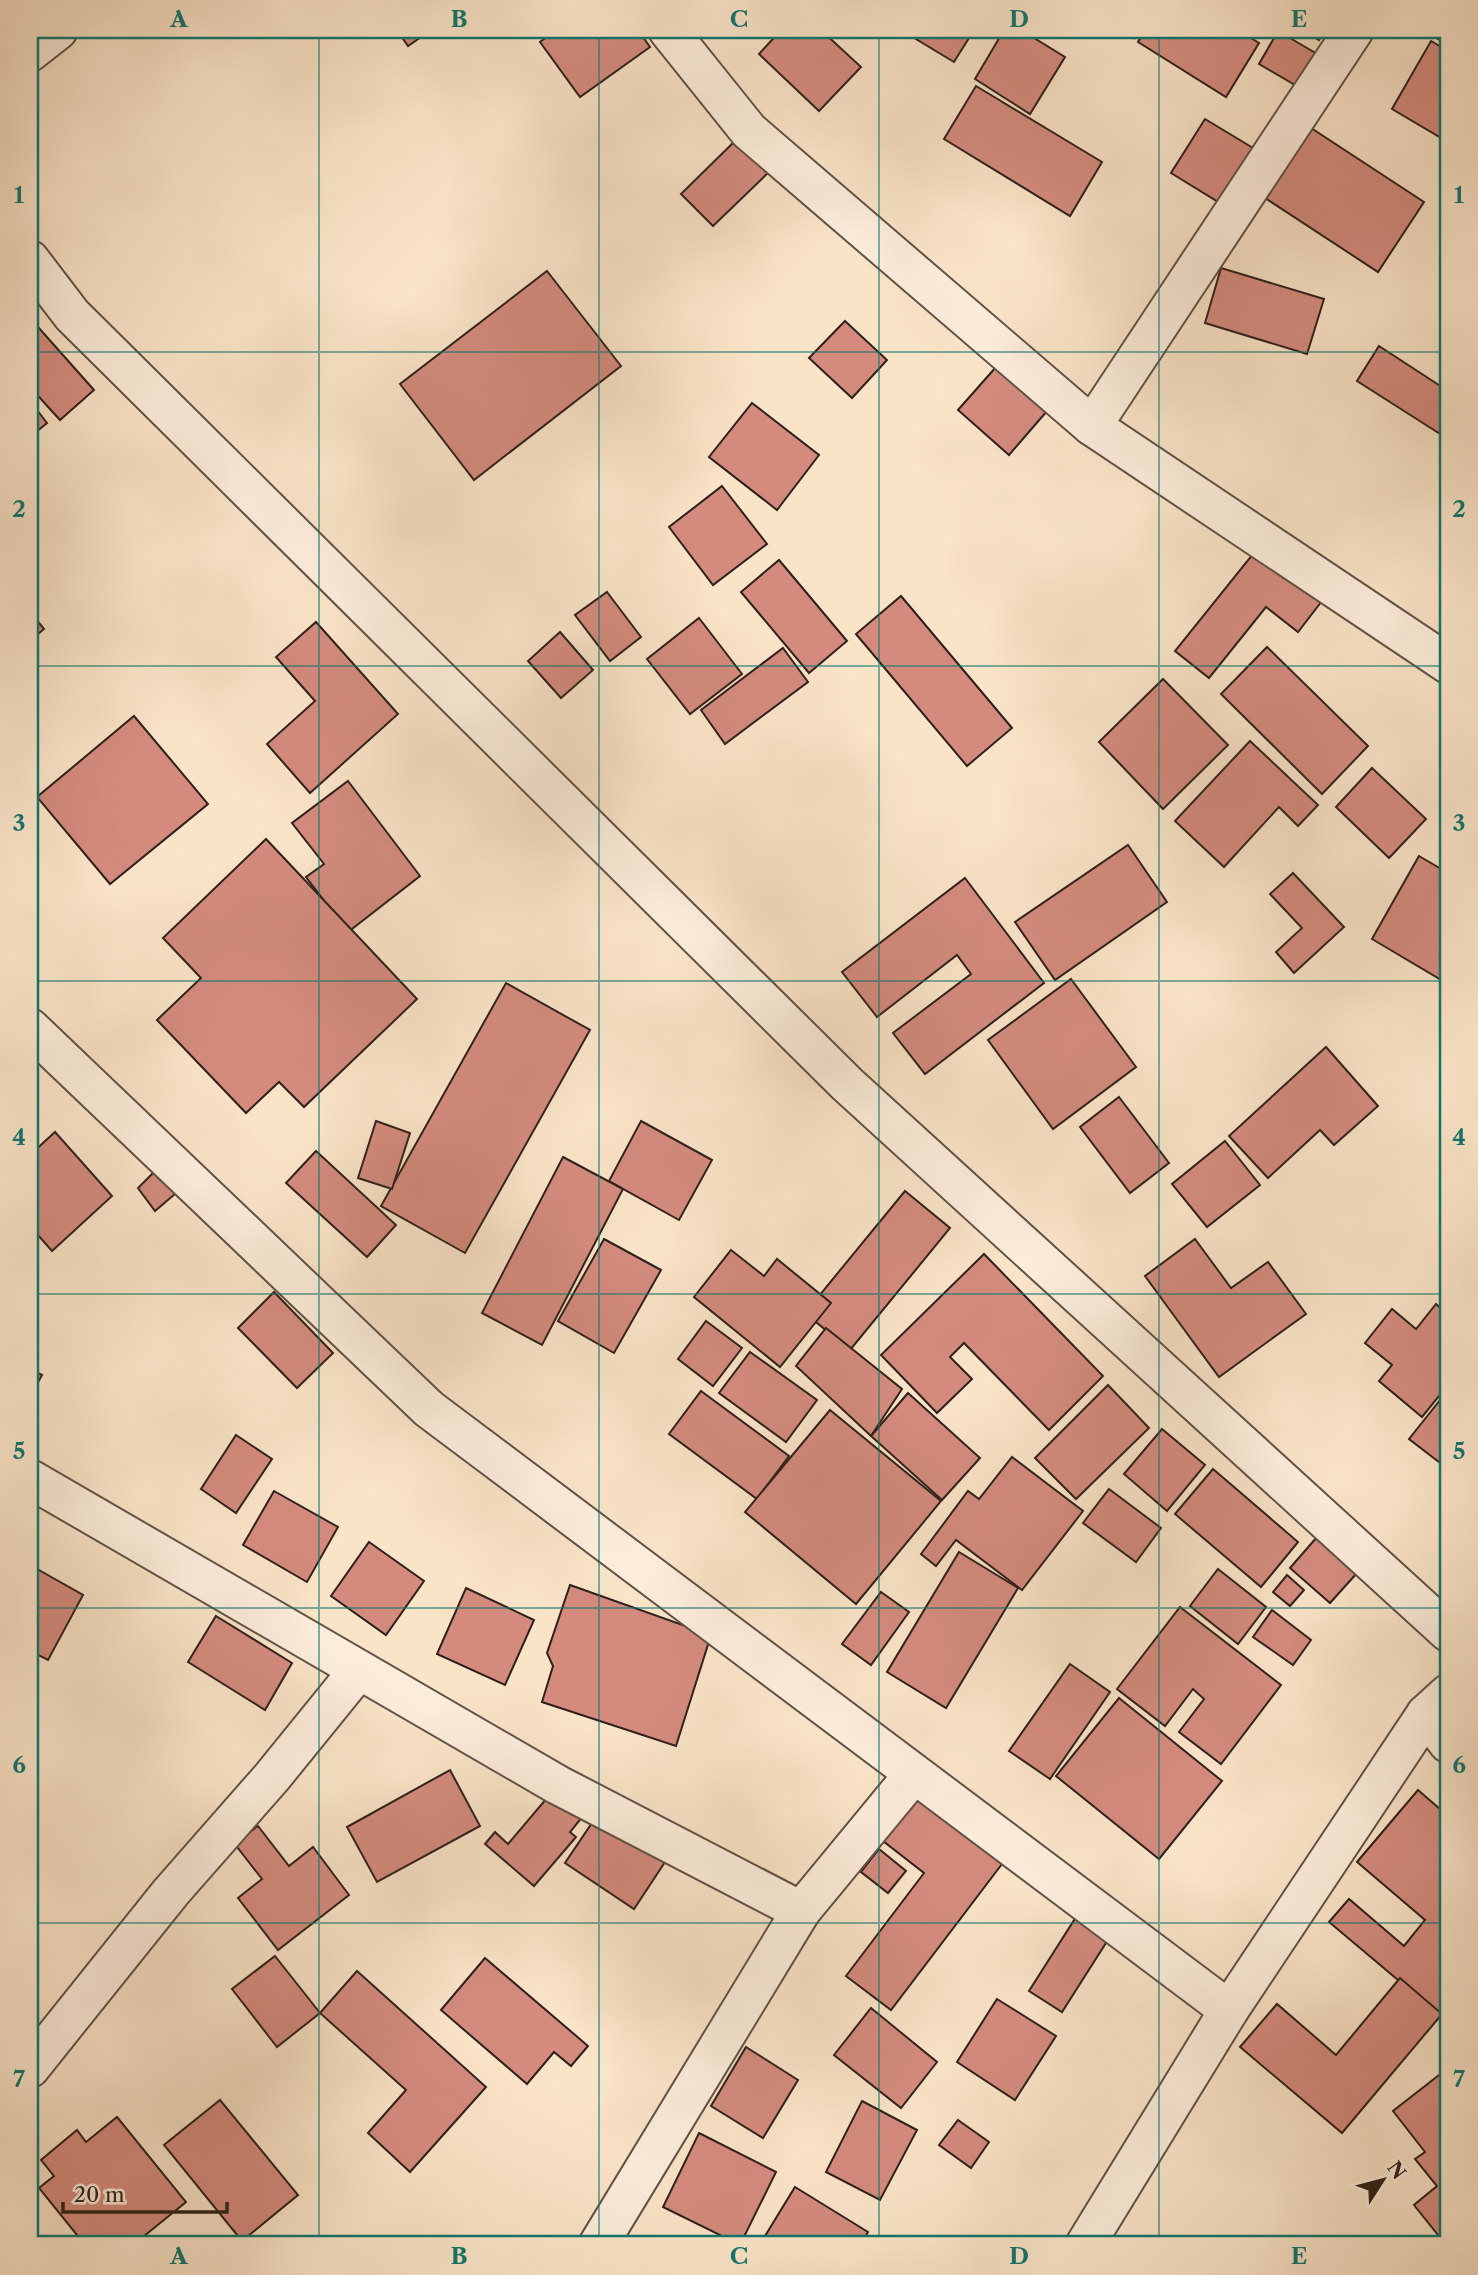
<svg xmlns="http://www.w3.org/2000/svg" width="1478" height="2275" font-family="'Libre Caslon Text',serif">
<rect width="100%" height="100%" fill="#fae4c8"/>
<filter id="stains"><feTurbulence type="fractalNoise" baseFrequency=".00286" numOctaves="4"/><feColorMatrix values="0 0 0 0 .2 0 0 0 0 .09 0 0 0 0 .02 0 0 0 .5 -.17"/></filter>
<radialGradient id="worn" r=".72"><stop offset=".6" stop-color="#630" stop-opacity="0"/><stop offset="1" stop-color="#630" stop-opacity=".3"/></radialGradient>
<!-- building -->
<g fill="#d48b7e" stroke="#2e211a" stroke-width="2">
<polygon points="397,30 431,30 408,46"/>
<polygon points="556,30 638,30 650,47 580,97 540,42"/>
<polygon points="781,30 821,30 861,67 819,111 759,54"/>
<polygon points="901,30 974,30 954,62"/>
<polygon points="1004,30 1021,30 1065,57 1030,114 975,79"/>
<polygon points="1120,30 1138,30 1134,38"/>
<polygon points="1145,30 1238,30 1259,43 1226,97 1138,42"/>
<polygon points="1303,30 1325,30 1319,40"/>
<polygon points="1423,30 1448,30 1448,45"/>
<polygon points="1278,31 1319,55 1300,88 1259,64"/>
<polygon points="1431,41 1448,51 1448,129 1443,139 1392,109"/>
<polygon points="976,86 1102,162 1070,216 944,139"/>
<polygon points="1205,119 1253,148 1220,203 1171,173"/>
<polygon points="1308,126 1424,202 1378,272 1262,196"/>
<polygon points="737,139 770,171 713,226 681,194"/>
<polygon points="1221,268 1324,299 1307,354 1205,323"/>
<polygon points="547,271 621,366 474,480 400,384"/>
<polygon points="30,318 94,390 60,420 30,387"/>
<polygon points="845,321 887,360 852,398 809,358"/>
<polygon points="1379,346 1448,391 1448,439 1357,381"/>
<polygon points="996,367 1047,411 1009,455 958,410"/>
<polygon points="30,401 47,423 30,437"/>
<polygon points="752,403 819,455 777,510 709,457"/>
<polygon points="722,486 767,544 713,585 669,527"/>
<polygon points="1261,544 1325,597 1298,632 1266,607 1209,678 1175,651"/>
<polygon points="779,560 847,641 809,673 741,592"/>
<polygon points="607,592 641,637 610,661 575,615"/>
<polygon points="901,596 1012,728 967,766 856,634"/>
<polygon points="30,612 44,629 30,641"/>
<polygon points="699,618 742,674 690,714 647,659"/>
<polygon points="316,622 398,714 310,793 267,744 315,701 276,657"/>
<polygon points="560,632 593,670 561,698 528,661"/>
<polygon points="1267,647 1368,746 1322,794 1221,694"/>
<polygon points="783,648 808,682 725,744 701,710"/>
<polygon points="1163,679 1228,745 1163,809 1099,742"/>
<polygon points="134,716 208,804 110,884 37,797"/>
<polygon points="1250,741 1318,805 1298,826 1279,807 1224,867 1175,821"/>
<polygon points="1372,768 1426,819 1389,858 1336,807"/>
<polygon points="348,781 420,876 348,932 306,877 324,864 292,823"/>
<polygon points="266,839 417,999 304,1107 279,1082 246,1113 157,1020 201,978 163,938"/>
<polygon points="1128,845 1167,902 1055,980 1015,922"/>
<polygon points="1419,856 1448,873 1448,984 1372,939"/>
<polygon points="1293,873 1344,927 1294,973 1276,952 1302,928 1270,894"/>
<polygon points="965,878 1044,983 925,1074 893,1033 971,974 957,955 877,1017 842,972"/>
<polygon points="1071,979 1136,1067 1053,1129 988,1040"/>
<polygon points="506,983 590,1030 465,1253 381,1206"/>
<polygon points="1326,1047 1378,1106 1334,1145 1320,1130 1268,1178 1229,1136"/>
<polygon points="1119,1097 1169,1163 1130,1193 1080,1127"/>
<polygon points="376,1121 410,1133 392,1189 358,1178"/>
<polygon points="641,1121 712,1160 679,1220 609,1181"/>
<polygon points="55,1132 112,1196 52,1251 30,1226 30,1155"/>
<polygon points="1225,1141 1260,1185 1207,1227 1172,1184"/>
<polygon points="316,1151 396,1225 367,1257 286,1183"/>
<polygon points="563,1157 623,1189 542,1345 482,1313"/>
<polygon points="155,1171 175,1194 155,1211 138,1188"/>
<polygon points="905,1191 950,1228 850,1350 805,1313"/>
<polygon points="604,1239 661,1270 614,1353 558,1321"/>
<polygon points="1195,1239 1231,1288 1268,1262 1306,1314 1219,1377 1145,1276"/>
<polygon points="731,1250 764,1276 777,1259 831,1303 780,1367 694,1297"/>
<polygon points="984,1254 1103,1376 1049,1430 964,1343 950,1357 972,1379 937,1413 881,1355"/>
<polygon points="274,1292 333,1353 297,1388 238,1328"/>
<polygon points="1436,1304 1448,1315 1448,1385 1422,1417 1379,1381 1392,1365 1365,1343 1392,1309 1416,1329"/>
<polygon points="706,1321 742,1348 713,1386 678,1359"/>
<polygon points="826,1328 902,1389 871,1436 796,1366"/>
<polygon points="750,1352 817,1400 786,1442 719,1393"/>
<polygon points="30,1369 42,1375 30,1397"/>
<polygon points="1108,1385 1149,1428 1076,1499 1035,1458"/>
<polygon points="1448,1390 1448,1469 1409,1439"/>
<polygon points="701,1391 789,1456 757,1499 669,1434"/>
<polygon points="908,1393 980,1458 942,1500 871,1436"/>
<polygon points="830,1410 941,1501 856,1604 745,1512"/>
<polygon points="1162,1429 1205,1465 1167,1511 1124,1474"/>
<polygon points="236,1435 272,1459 236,1513 201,1489"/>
<polygon points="1012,1457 1083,1511 1022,1590 956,1540 936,1566 921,1554 968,1491 979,1499"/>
<polygon points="1213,1469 1298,1542 1261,1587 1175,1514"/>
<polygon points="1109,1489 1161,1528 1136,1562 1083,1523"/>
<polygon points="274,1491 338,1527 307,1582 243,1545"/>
<polygon points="1317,1537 1357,1573 1330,1603 1290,1568"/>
<polygon points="369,1542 424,1581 386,1635 331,1596"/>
<polygon points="959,1552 1018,1588 946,1708 887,1672"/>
<polygon points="30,1565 83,1595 48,1660 30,1651"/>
<polygon points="1218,1569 1266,1607 1238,1644 1190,1606"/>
<polygon points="1287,1575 1304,1590 1290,1606 1273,1592"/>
<polygon points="570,1585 711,1635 676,1746 542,1702 553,1666 547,1653"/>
<polygon points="466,1588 534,1620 505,1685 437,1654"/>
<polygon points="881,1592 909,1612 871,1665 842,1644"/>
<polygon points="1180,1607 1281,1685 1221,1764 1179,1732 1204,1699 1193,1689 1165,1726 1117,1689"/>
<polygon points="1272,1610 1311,1640 1293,1665 1253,1637"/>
<polygon points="216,1616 292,1663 265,1710 188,1662"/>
<polygon points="1070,1664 1110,1692 1050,1779 1009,1751"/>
<polygon points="1119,1698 1222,1781 1159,1859 1056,1776"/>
<polygon points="450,1770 480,1826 377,1882 347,1827"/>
<polygon points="558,1785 587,1811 570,1832 576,1837 534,1886 485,1844 495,1832 508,1844"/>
<polygon points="1418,1790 1448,1816 1448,2022 1329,1922 1349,1899 1404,1946 1425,1920 1357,1862"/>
<polygon points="919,1794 1005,1860 891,2010 846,1976 924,1873 883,1841"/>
<polygon points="598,1814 667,1859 634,1909 565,1863"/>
<polygon points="258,1826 289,1866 313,1847 349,1895 278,1950 238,1898 262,1879 234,1843"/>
<polygon points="879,1849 906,1871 888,1893 861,1872"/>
<polygon points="1078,1914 1111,1935 1062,2012 1029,1991"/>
<polygon points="275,1956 320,2013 277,2047 232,1989"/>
<polygon points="485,1958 588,2046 571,2066 554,2052 527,2084 441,2010"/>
<polygon points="357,1971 486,2087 410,2172 368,2133 406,2090 320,2013"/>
<polygon points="1400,1978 1442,2014 1342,2133 1240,2047 1277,2004 1336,2055"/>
<polygon points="997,1999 1056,2036 1015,2100 957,2062"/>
<polygon points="871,2008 937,2062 901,2108 834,2055"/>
<polygon points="746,2047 798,2080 763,2138 711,2106"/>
<polygon points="1448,2068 1448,2245 1446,2245 1414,2205 1437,2186 1415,2159 1425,2152 1393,2111"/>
<polygon points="220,2100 298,2195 242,2241 164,2145"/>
<polygon points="862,2101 917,2130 880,2200 826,2172"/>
<polygon points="117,2117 186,2202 133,2245 108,2245 101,2237 90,2245 85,2245 39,2188 54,2176 41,2160 77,2130 86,2142"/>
<polygon points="958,2120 989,2142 971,2168 939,2145"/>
<polygon points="699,2133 776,2172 740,2245 663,2207"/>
<polygon points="795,2187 868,2232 860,2245 770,2245 762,2241"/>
</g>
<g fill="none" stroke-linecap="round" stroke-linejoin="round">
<!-- minor casing -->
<g stroke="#615246" stroke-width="42">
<g id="minor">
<polyline points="668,30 749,131 1092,426 1448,664"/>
<polyline points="30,52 58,30"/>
<polyline points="30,260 72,315 847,1084 1448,1632"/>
<polyline points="1092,426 1354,30"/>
<polyline points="30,1028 429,1409 1229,2010"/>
<polyline points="30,1479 558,1785 801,1911"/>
<polyline points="1426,1714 1448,1743"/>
<polyline points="30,2068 171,1892 272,1777 358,1671"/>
<polyline points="598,2245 801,1911 914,1774"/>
<polyline points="1085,2245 1229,2010 1426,1714 1448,1694"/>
</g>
</g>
<!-- minor -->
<use href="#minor" stroke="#fceddb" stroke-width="38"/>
</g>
<!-- grid -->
<path fill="none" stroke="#0f766e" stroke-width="2" stroke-opacity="0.55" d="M319,30V2245M599,30V2245M879,30V2245M1159,30V2245M30,352H1448M30,666H1448M30,981H1448M30,1294H1448M30,1608H1448M30,1923H1448"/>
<!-- margin -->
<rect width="1478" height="2275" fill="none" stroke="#fae4c8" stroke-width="77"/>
<!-- north arrow -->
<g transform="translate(1383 2180) rotate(54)" stroke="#fceddb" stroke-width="5" paint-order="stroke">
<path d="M0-5L12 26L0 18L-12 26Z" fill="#2e211a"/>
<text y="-10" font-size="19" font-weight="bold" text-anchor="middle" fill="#2e211a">N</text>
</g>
<!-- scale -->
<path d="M63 2202v10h164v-10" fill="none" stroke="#2e211a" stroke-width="3.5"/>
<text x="74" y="2202" font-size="21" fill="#2e211a" stroke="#fceddb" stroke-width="5" paint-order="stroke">20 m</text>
<rect x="38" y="38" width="1402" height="2198" fill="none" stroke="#0f766e" stroke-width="2.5"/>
<g font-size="23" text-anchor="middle" font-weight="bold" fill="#0f766e">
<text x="179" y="27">A</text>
<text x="459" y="27">B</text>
<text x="739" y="27">C</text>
<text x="1019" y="27">D</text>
<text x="1299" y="27">E</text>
<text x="19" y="203">1</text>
<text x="1459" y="203">1</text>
<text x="19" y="517">2</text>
<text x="1459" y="517">2</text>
<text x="19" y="831">3</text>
<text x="1459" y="831">3</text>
<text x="19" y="1145">4</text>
<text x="1459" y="1145">4</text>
<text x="19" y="1459">5</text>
<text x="1459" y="1459">5</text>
<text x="19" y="1773">6</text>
<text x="1459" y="1773">6</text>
<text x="19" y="2087">7</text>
<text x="1459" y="2087">7</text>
<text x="179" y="2264">A</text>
<text x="459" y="2264">B</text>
<text x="739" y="2264">C</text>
<text x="1019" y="2264">D</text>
<text x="1299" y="2264">E</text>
</g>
<rect width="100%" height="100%" filter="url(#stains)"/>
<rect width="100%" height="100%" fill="url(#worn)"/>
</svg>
